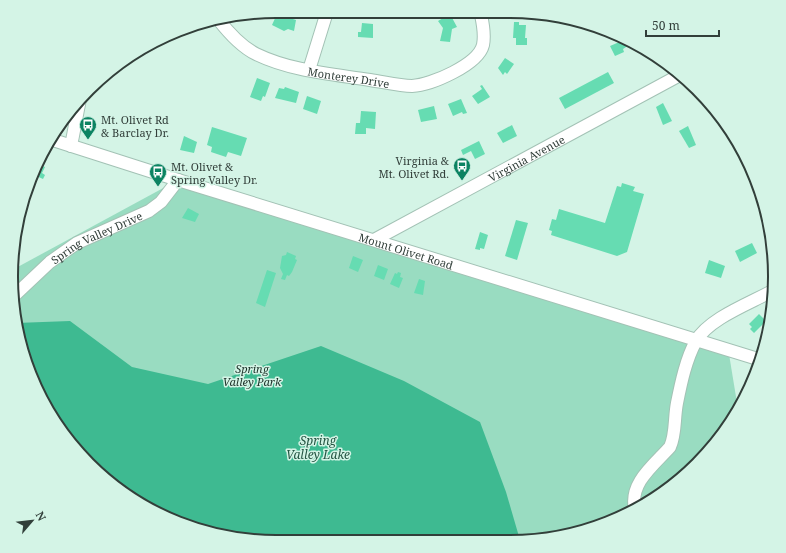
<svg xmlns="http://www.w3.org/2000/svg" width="786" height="553" font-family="'Noto Serif',serif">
<rect width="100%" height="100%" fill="#d4f4e6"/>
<!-- green -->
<polygon fill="#99dcc1" points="178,180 728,348 738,409 720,438 685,476 627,515 544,540 259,541 208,533 159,515 115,487 77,452 38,394 16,328 14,269"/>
<!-- water -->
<polygon fill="#3eba91" points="70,321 132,367 208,384 321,346 404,381 480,422 506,492 520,540 259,541 208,533 159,515 115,487 77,452 38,394 16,328 16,323"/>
<!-- building -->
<g fill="#66dcb2">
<polygon points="277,14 296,20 294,31 288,29 284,31 272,25"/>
<polygon points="450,14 457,27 452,29 450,42 440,41 443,28 438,21"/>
<polygon points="514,22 519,22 519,25 526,25 525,38 527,38 527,45 516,45 516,38 513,38"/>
<polygon points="362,23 373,24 373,38 358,37 358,32 361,32"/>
<polygon points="624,40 632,43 623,49 624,52 615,56 610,46"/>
<polygon points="505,58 514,64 507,74 505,72 503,75 498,68"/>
<polygon points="608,72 614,83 565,109 559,98"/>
<polygon points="257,78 270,83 265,97 263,96 261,101 250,97"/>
<polygon points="482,85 490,97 478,104 472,96 482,89 480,86"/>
<polygon points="285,87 299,92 296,103 275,98 279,88 284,89"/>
<polygon points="307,96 321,101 317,114 303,109"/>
<polygon points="461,99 467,113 463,114 462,112 453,116 448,104"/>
<polygon points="663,103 672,121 663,125 656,107"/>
<polygon points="434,106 437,119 421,122 418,110"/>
<polygon points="361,111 376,112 375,129 366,128 366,134 355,134 356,123 360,123"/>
<polygon points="512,125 517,136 503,143 497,133"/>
<polygon points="688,126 696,145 689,148 679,131"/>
<polygon points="212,127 247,138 241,156 228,152 226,157 211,152 212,147 207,145"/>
<polygon points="184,136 197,142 194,153 180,150"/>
<polygon points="479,141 485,154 475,159 471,151 463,155 461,150"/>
<polygon points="38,164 45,167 42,173 45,175 43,179 32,174"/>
<polygon points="622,183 635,187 633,191 644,194 627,252 617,256 551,235 552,231 549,230 552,219 556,220 559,209 605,223 617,186 621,187"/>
<polygon points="188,208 199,214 195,222 182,218"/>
<polygon points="516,220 528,223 517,260 505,256"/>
<polygon points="480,232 488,235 484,249 480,248 480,250 475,249"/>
<polygon points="752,243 757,253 740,262 735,251"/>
<polygon points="287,252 296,256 295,259 297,260 292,272 289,276 287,275 285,280 281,279 283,274 280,268 282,256 286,255"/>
<polygon points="353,256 363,260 358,272 349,268"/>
<polygon points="709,260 725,266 721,278 705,273"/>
<polygon points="378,265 388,269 384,280 374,276"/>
<polygon points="267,270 276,273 265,307 256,303"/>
<polygon points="398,272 401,273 400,277 403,278 399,288 390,284 395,273 397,274"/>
<polygon points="419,279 425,281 423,295 414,293"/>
<polygon points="759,314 766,321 754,333 750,329 752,327 749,324"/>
</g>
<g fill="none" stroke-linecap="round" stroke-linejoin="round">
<!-- minor casing -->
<g stroke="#a3c2b5" stroke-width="14">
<g id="minor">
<path id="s1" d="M218,19C228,32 240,46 256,54C291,71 332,74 370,80C384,82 399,86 412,86C431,85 478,65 483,45C485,35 483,24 481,15"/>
<polyline points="309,70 327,12"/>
<path id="s2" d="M53,140L178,180L761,360"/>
<polyline points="71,146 80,99"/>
<path id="s3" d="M374,240L678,76"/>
<path id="s4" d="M15,295L50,262L77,243L149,211L161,202L178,180"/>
<path d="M635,509C629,483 654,465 670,447C676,434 674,418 677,403C681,383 686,359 696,341C709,318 751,303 774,290"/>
</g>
</g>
<!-- minor -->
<use href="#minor" stroke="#fff" stroke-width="12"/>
</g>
<!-- icons -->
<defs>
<g id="bus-pin" transform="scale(0.9)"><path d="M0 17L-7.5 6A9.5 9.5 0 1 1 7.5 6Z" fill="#0c8362" stroke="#d4f4e6"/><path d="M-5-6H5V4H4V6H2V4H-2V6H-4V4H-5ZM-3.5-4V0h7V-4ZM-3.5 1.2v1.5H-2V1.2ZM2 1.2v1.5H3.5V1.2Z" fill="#fff"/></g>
</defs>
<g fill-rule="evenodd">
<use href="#bus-pin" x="88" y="125"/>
<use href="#bus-pin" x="462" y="166"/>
<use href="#bus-pin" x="158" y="172"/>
</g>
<g text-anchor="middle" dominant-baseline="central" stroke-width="3" stroke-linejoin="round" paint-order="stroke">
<!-- street labels -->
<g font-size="11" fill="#323f3a" stroke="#d4f4e6">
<text stroke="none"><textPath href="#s1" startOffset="148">Monterey Drive</textPath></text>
<text stroke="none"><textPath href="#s3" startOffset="173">Virginia Avenue</textPath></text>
<text stroke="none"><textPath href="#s4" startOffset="101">Spring Valley Drive</textPath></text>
<text stroke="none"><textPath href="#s2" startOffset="370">Mount Olivet Road</textPath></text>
</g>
<!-- poi labels -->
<g font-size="11" fill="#323f3a" stroke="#d4f4e6" text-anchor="start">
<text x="101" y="119">Mt. Olivet Rd<tspan x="101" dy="13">&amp; Barclay Dr.</tspan></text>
<text x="449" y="160" text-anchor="end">Virginia &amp;<tspan x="449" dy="13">Mt. Olivet Rd.</tspan></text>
<text x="171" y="166">Mt. Olivet &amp;<tspan x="171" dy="13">Spring Valley Dr.</tspan></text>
</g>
<!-- park labels -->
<g font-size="11" font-style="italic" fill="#1b3028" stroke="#d4f4e6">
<text x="252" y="368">Spring<tspan x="252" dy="13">Valley Park</tspan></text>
</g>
<!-- water labels -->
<g font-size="12" font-style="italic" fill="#245543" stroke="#d4f4e6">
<text x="318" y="440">Spring<tspan x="318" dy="14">Valley Lake</tspan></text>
</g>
</g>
<!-- crop -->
<path d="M0 0H786V553H0ZM276 18H510A258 258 0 0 1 768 276V277A258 258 0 0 1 510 535H276A258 258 0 0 1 18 277V276A258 258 0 0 1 276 18Z" fill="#d4f4e6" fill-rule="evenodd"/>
<path fill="none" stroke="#323f3a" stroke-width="2" d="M276 18H510A258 258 0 0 1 768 276V277A258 258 0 0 1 510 535H276A258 258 0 0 1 18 277V276A258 258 0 0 1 276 18Z"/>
<!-- north arrow -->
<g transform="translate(32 521) rotate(62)" stroke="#d4f4e6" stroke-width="3" paint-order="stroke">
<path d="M0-3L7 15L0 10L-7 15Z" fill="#323f3a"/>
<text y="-6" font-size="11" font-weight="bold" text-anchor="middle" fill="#323f3a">N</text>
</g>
<!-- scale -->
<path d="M646 30v6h73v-6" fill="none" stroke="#323f3a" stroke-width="2"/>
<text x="652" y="30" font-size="12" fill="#323f3a" stroke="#d4f4e6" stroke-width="3" paint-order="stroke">50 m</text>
</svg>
